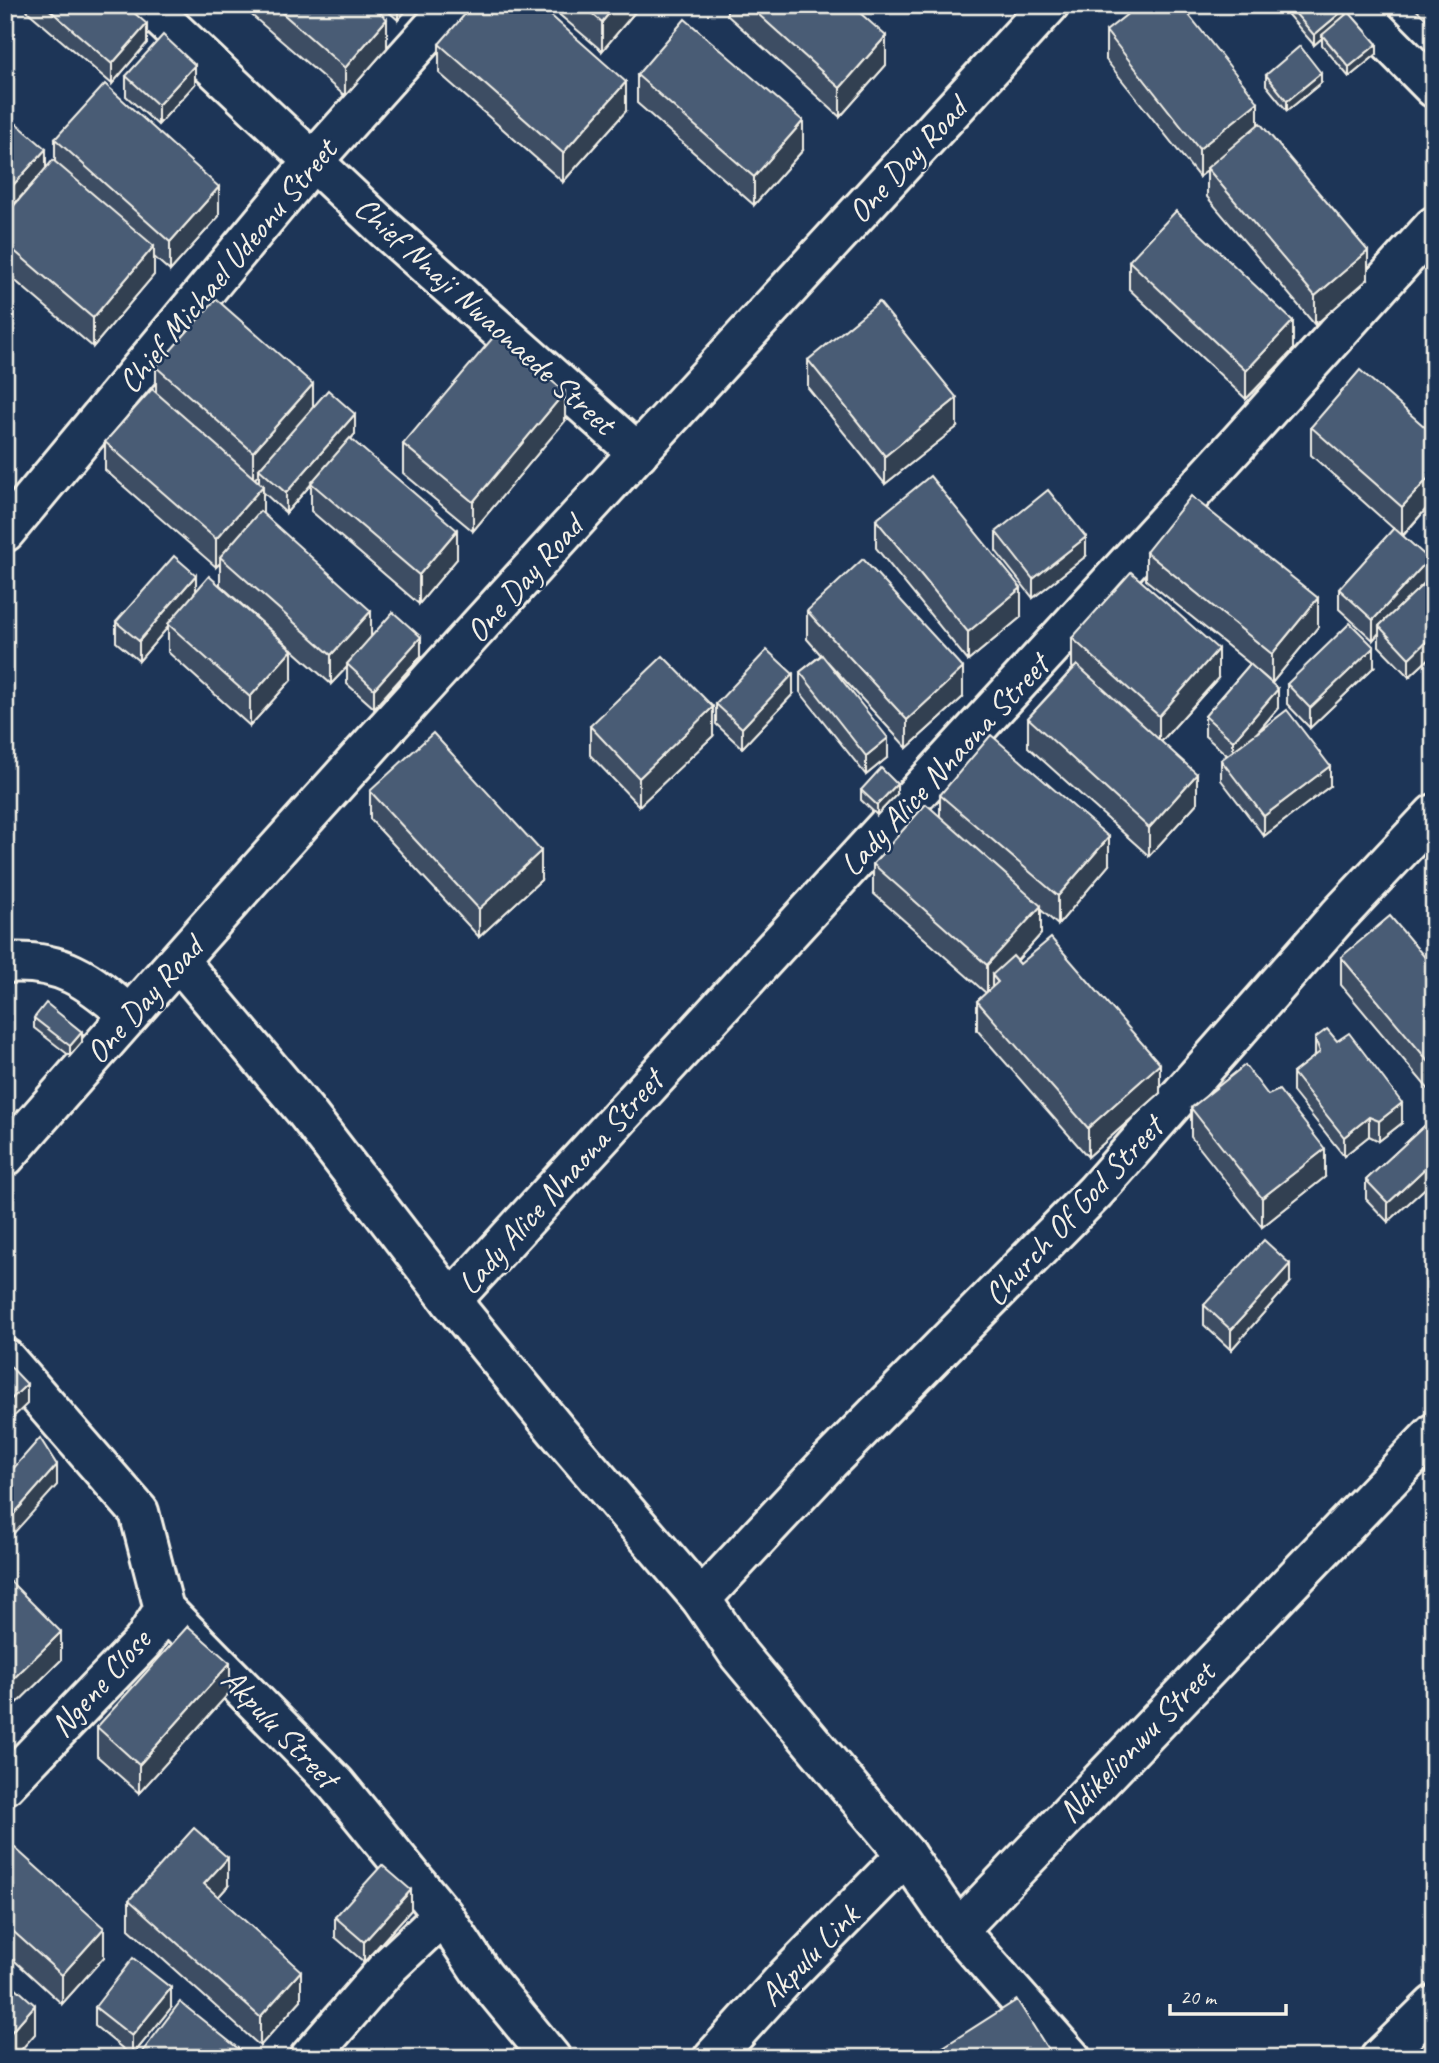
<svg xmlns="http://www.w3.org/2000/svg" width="1439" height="2063" font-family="Caveat,sans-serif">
<rect width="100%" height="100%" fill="#1d3557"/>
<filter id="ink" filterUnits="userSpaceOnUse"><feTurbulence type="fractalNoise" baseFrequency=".0143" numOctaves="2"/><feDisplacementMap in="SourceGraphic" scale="14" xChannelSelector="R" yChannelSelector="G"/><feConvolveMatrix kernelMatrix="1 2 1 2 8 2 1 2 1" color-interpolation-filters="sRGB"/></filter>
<g filter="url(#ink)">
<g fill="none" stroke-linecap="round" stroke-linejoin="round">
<!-- minor casing -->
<g stroke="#f4f1e8" stroke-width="44">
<g id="minor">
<polyline points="147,5 385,229 638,453"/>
<polyline points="1352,5 1434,88"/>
<polyline points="5,532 314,160 453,5"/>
<polyline points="179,961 305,1111 451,1301 557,1431 701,1599 739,1655 906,1855 958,1930 1071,2058"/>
<path d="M5,963C61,959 88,979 129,1015"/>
<polyline points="451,1301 1240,441 1434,226"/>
<polyline points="5,1358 139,1512 164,1609 336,1784 443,1915 482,1974 551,2058"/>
<polyline points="701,1599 829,1462 1095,1192 1339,915 1434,814"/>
<polyline points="5,1785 143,1642 164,1609"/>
<polyline points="958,1930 1434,1433"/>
<polyline points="309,2058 389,1966 443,1915"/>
<polyline points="713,2058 787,1976 906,1855"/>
<polyline points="1380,2058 1434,2005"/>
</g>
</g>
<!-- major casing -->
<g stroke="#f4f1e8" stroke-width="44">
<path id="major" d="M5,1157C345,766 699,387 1049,5"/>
</g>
<!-- minor -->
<use href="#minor" stroke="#1d3557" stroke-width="38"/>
<!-- major -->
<use href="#major" stroke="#1d3557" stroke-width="38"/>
</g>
<!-- wall -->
<g fill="#3e4e64" stroke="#f4f1e8" stroke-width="2" fill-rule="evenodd">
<polygon points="27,5 125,5 147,43 112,84 27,11"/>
<polygon points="240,5 371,5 387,48 345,96"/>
<polygon points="381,5 411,5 398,20"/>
<polygon points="548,5 641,5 602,51"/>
<polygon points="727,5 851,5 886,65 840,117 727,15"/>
<polygon points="1288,5 1345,15 1377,54 1349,77 1322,45 1322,38 1314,45 1288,15"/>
<polygon points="1411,5 1434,5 1434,26"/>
<polygon points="1106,31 1258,125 1368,279 1315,325 1207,197 1207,171 1199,177 1106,60"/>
<polygon points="439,44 626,111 563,182 439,73"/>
<polygon points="637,75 803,150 754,205 637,103"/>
<polygon points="1266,75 1321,83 1287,111 1266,85"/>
<polygon points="126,76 195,84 158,125 126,96"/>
<polygon points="5,114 8,135 46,169 55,162 55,139 219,216 170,271 154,257 154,275 93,347 5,272 5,216 40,175 5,214"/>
<polygon points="1129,261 1293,350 1246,399 1129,289"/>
<polygon points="808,360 957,427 885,484 808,388"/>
<path d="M156,367L313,407L355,434L351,439L457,559L419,604L311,511V484L286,513L263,492V514L371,637L421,656L374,708L347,684V667L331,684L220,585V563L216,567L105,470V442L156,392ZM259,474V482L255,479Z"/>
<polygon points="565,421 473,531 403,473 403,444"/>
<polygon points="1311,427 1434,435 1434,500 1403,536 1429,579 1434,574 1434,654 1409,677 1379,646 1379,633 1373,640 1339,609 1339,589 1394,529 1311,455"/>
<polygon points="876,520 1021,617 968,661 876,548"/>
<polygon points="996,532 1086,556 1033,598 996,551"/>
<polygon points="1146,552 1318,627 1272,683 1259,672 1278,708 1258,732 1330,786 1264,836 1221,780 1221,760 1227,755 1205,736 1205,716 1250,664 1146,580"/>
<polygon points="196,592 292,679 250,726 168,652 168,627 139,661 116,642 116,622"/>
<polygon points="807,611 963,697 907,748 827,661 888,757 866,775 800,692 800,672 821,655 807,639"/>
<polygon points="1072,638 1218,678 1161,742 1197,803 1149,856 1028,747 1028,718 1073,668 1072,667"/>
<polygon points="1374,667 1310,728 1287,704 1287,684"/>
<polygon points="793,694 742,748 716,724 716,704"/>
<polygon points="590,726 713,736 639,806 590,755"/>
<polygon points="861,790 897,794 877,815 861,800"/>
<polygon points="370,791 541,880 479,937 370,819"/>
<polygon points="940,795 1109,865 1058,925 1041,910 1041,934 1017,961 1160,1093 1088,1157 977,1030 977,1001 986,993 873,893 873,864 940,816"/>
<polygon points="1341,957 1434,968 1434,1096 1341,985"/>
<polygon points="34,1018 82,1042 70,1056 34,1028"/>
<polygon points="1315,1038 1337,1041 1402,1123 1379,1141 1369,1136 1344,1156 1293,1092 1293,1073 1315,1056"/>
<polygon points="1191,1108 1325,1177 1262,1227 1191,1137"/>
<polygon points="1434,1117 1434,1180 1388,1222 1366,1199 1366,1180"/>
<polygon points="1290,1283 1231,1350 1204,1325 1204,1305"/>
<polygon points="5,1576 61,1660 12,1708 5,1701"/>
<polygon points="230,1692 139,1793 97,1756 97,1727"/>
<polygon points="5,1839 104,1957 62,2004 5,1952"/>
<polygon points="228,1886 218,1897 301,2000 260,2046 129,1929 129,1900"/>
<polygon points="411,1910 364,1962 335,1937 335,1917"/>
<polygon points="95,2007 171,2008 132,2056 95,2026"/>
<polygon points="142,2052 245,2058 142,2058"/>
</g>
<!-- shaded-wall -->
<g fill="#324051" stroke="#f4f1e8" stroke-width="2">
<polygon points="398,5 411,5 398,20"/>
<polygon points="616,5 641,5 602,51 602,22"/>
<polygon points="1345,9 1345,19 1322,35 1322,38 1314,45 1314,35"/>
<polygon points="387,19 387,48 345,96 345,68"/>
<polygon points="147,24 147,43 112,84 112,64"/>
<polygon points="886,36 886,65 840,117 840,88"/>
<polygon points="1377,44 1377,54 1349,77 1349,67"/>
<polygon points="195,65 195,84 158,125 158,105"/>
<polygon points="1321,73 1321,83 1287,111 1287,101"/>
<polygon points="626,82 626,111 563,182 563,153"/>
<polygon points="1258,102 1258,130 1207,168 1207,171 1199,177 1199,149"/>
<polygon points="8,116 8,145 5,148 5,119"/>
<polygon points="803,121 803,150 754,205 754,177"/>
<polygon points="46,149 46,169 5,214 5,194"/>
<polygon points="219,187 219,216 170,271 170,242"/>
<polygon points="154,246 154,275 93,347 93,318"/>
<polygon points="1368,251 1368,279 1315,325 1315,296"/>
<polygon points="1293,321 1293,350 1246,399 1246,371"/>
<polygon points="313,384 313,412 259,469 259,474 253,481 253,452"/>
<polygon points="565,392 565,421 473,531 473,502"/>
<polygon points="957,398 957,427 885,484 885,456"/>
<polygon points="355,414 355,434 286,513 286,493"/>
<polygon points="1434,472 1434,500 1402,536 1402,507"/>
<polygon points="263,486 263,514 220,557 220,563 216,567 216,539"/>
<polygon points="457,530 457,559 419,604 419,575"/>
<polygon points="1086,537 1086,556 1033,598 1033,579"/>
<polygon points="1429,559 1429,579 1379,626 1379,633 1373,640 1373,620"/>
<polygon points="196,575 196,594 168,624 168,627 139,661 139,641"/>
<polygon points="1021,588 1021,617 968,661 968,632"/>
<polygon points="1318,598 1318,627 1272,683 1272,654"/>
<polygon points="371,611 371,639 347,664 347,667 331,684 331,655"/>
<polygon points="1434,634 1434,654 1409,677 1409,658"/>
<polygon points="421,637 421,656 374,708 374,689"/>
<polygon points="1374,647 1374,667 1310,728 1310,708"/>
<polygon points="1218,649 1218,678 1159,744 1159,716"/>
<polygon points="292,650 292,679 250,726 250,697"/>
<polygon points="963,668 963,697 907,748 907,720"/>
<polygon points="793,674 793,694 742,748 742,728"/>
<polygon points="1278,689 1278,708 1233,761 1233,741"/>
<polygon points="713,707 713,736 639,806 639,778"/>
<polygon points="888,738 888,757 866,775 866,756"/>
<polygon points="1330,766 1330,786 1264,836 1264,816"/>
<polygon points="1197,774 1197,803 1149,856 1149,828"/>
<polygon points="897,784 897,794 877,815 877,805"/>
<polygon points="1109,837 1109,865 1058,925 1058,896"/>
<polygon points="541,851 541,880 479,937 479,909"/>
<polygon points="1041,906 1041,934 998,982 992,975 992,989 987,994 987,965"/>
<polygon points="82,1032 82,1042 70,1056 70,1046"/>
<polygon points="1160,1064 1160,1093 1088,1157 1088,1128"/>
<polygon points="1402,1103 1402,1123 1379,1141 1379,1121"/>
<polygon points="1369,1117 1369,1136 1344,1156 1344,1137"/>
<polygon points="1325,1149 1325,1177 1262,1227 1262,1198"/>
<polygon points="1434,1160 1434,1180 1388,1222 1388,1203"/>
<polygon points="1290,1264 1290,1283 1231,1350 1231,1330"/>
<polygon points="27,1384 27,1404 5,1425 5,1405"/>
<polygon points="57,1465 57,1485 5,1543 5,1524"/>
<polygon points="61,1632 61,1660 12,1708 12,1680"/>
<polygon points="230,1663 230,1692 139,1793 139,1765"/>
<polygon points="228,1858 228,1886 204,1913 204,1884"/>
<polygon points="411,1890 411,1910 364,1962 364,1942"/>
<polygon points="104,1928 104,1957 62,2004 62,1975"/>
<polygon points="301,1971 301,2000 260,2046 260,2017"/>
<polygon points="171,1988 171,2008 132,2056 132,2036"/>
<polygon points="35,2005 35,2034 14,2058 5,2058 5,2039"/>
</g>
<!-- building -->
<g fill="#485b74" stroke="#f4f1e8" stroke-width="2">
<polygon points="44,5 125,5 147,24 112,64"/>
<polygon points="273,5 371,5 387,19 345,68"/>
<polygon points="473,5 539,5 626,82 563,153 439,44"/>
<polygon points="582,5 616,5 602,22"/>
<polygon points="748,5 851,5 886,36 840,88"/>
<polygon points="1139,5 1181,5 1258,102 1199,149 1106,31"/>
<polygon points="1288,5 1342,5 1345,9 1314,35"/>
<polygon points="1349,12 1377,44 1349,67 1322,35"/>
<polygon points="685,19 803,121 754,177 637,75"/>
<polygon points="163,35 195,65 158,105 126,76"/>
<polygon points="1300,46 1321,73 1287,101 1266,75"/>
<polygon points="105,84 219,187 170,242 55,139"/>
<polygon points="1260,123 1368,251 1315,296 1207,168"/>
<polygon points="17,124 46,149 5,194 5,137"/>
<polygon points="53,160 154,246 93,318 5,243 5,216"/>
<polygon points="1176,211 1293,321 1246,371 1129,261"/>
<polygon points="216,299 313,384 253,452 156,367"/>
<polygon points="879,302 957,398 885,456 808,360"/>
<polygon points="496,334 565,392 473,502 403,444"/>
<polygon points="1360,370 1434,435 1434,472 1402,507 1311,427"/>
<polygon points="152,389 263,486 216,539 105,442"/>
<polygon points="328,390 355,414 286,493 259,469"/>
<polygon points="350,438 457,530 419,575 311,483"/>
<polygon points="930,476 1021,588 968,632 876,520"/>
<polygon points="1048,490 1086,537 1033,579 996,532"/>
<polygon points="1191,496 1318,598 1272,654 1146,552"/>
<polygon points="260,511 371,611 331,655 220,557"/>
<polygon points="1394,528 1429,559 1373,620 1339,589"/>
<polygon points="174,556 196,575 139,641 116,622"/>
<polygon points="863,559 963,668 907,720 807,611"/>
<polygon points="1131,572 1218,649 1159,716 1072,638"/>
<polygon points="1434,574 1434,634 1409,658 1379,626"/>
<polygon points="209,576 292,650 250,697 168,624"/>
<polygon points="393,612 421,637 374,689 347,664"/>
<polygon points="1350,623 1374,647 1310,708 1287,684"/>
<polygon points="767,650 793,674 742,728 716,704"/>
<polygon points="822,655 888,738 866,756 800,672"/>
<polygon points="663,656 713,707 639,778 590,726"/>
<polygon points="1250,664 1278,689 1233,741 1205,716"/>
<polygon points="1077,665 1197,774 1149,828 1028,718"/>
<polygon points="1287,710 1330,766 1264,816 1221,760"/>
<polygon points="433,733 541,851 479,909 370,791"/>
<polygon points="991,735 1109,837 1058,896 940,795"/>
<polygon points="881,768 897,784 877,805 861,790"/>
<polygon points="926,804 1041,906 987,965 873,864"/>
<polygon points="1390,916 1434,968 1434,1068 1341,957"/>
<polygon points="1051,938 1160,1064 1088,1128 977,1001 998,982 992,975 1013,956 1020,964"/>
<polygon points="46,1003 82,1032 70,1046 34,1018"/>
<polygon points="1327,1029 1337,1041 1349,1033 1402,1103 1379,1121 1369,1117 1344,1137 1293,1073 1320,1052 1315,1038"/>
<polygon points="1245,1065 1268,1095 1279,1090 1325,1149 1262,1198 1191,1108"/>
<polygon points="1434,1117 1434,1160 1388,1203 1366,1180"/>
<polygon points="1264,1240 1290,1264 1231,1330 1204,1305"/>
<polygon points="5,1361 27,1384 5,1405"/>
<polygon points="40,1438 57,1465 5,1524 5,1478"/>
<polygon points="5,1576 61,1632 12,1680 5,1673"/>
<polygon points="188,1626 230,1663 139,1765 97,1727"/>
<polygon points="194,1828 228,1858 204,1884 301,1971 260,2017 129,1900"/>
<polygon points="5,1839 104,1928 62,1975 5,1924"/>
<polygon points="382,1865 411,1890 364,1942 335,1917"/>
<polygon points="133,1958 171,1988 132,2036 95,2007"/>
<polygon points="5,1978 35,2005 5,2039"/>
<polygon points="1017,2000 1051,2054 1045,2058 930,2058 929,2056"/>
<polygon points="180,2002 245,2054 242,2058 149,2058 142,2052"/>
</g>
</g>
<g text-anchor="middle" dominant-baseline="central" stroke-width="5" stroke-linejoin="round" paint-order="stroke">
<!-- street labels -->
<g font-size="33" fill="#f4f1e8" stroke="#1d3557">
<text transform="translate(907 160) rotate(-47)">One Day Road</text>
<text transform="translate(227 266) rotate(-50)">Chief Michael Udeonu Street</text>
<text transform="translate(485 315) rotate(42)">Chief Nnaji Nwaonaede Street</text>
<text transform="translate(524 579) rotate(-48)">One Day Road</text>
<text transform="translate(944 765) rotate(-47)">Lady Alice Nnaona Street</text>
<text transform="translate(144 1000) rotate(-48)">One Day Road</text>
<text transform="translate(560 1182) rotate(-48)">Lady Alice Nnaona Street</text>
<text transform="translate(1073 1211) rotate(-47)">Church Of God Street</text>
<text transform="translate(100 1683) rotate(-48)">Ngene Close</text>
<text transform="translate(280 1728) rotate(46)">Akpulu Street</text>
<text transform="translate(1136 1742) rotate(-46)">Ndikelionwu Street</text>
<text transform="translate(809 1955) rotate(-46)">Akpulu Link</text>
</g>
</g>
<!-- margin -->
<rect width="1439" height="2063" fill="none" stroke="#1d3557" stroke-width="28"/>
<rect x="14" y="14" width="1411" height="2035" fill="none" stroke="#f4f1e8" stroke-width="2.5" filter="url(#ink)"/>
<!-- scale -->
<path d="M1170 2004v10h116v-10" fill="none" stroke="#f4f1e8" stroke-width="3.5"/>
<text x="1180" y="2004" font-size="21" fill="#f4f1e8" stroke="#1d3557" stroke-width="5" paint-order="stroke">20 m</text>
</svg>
